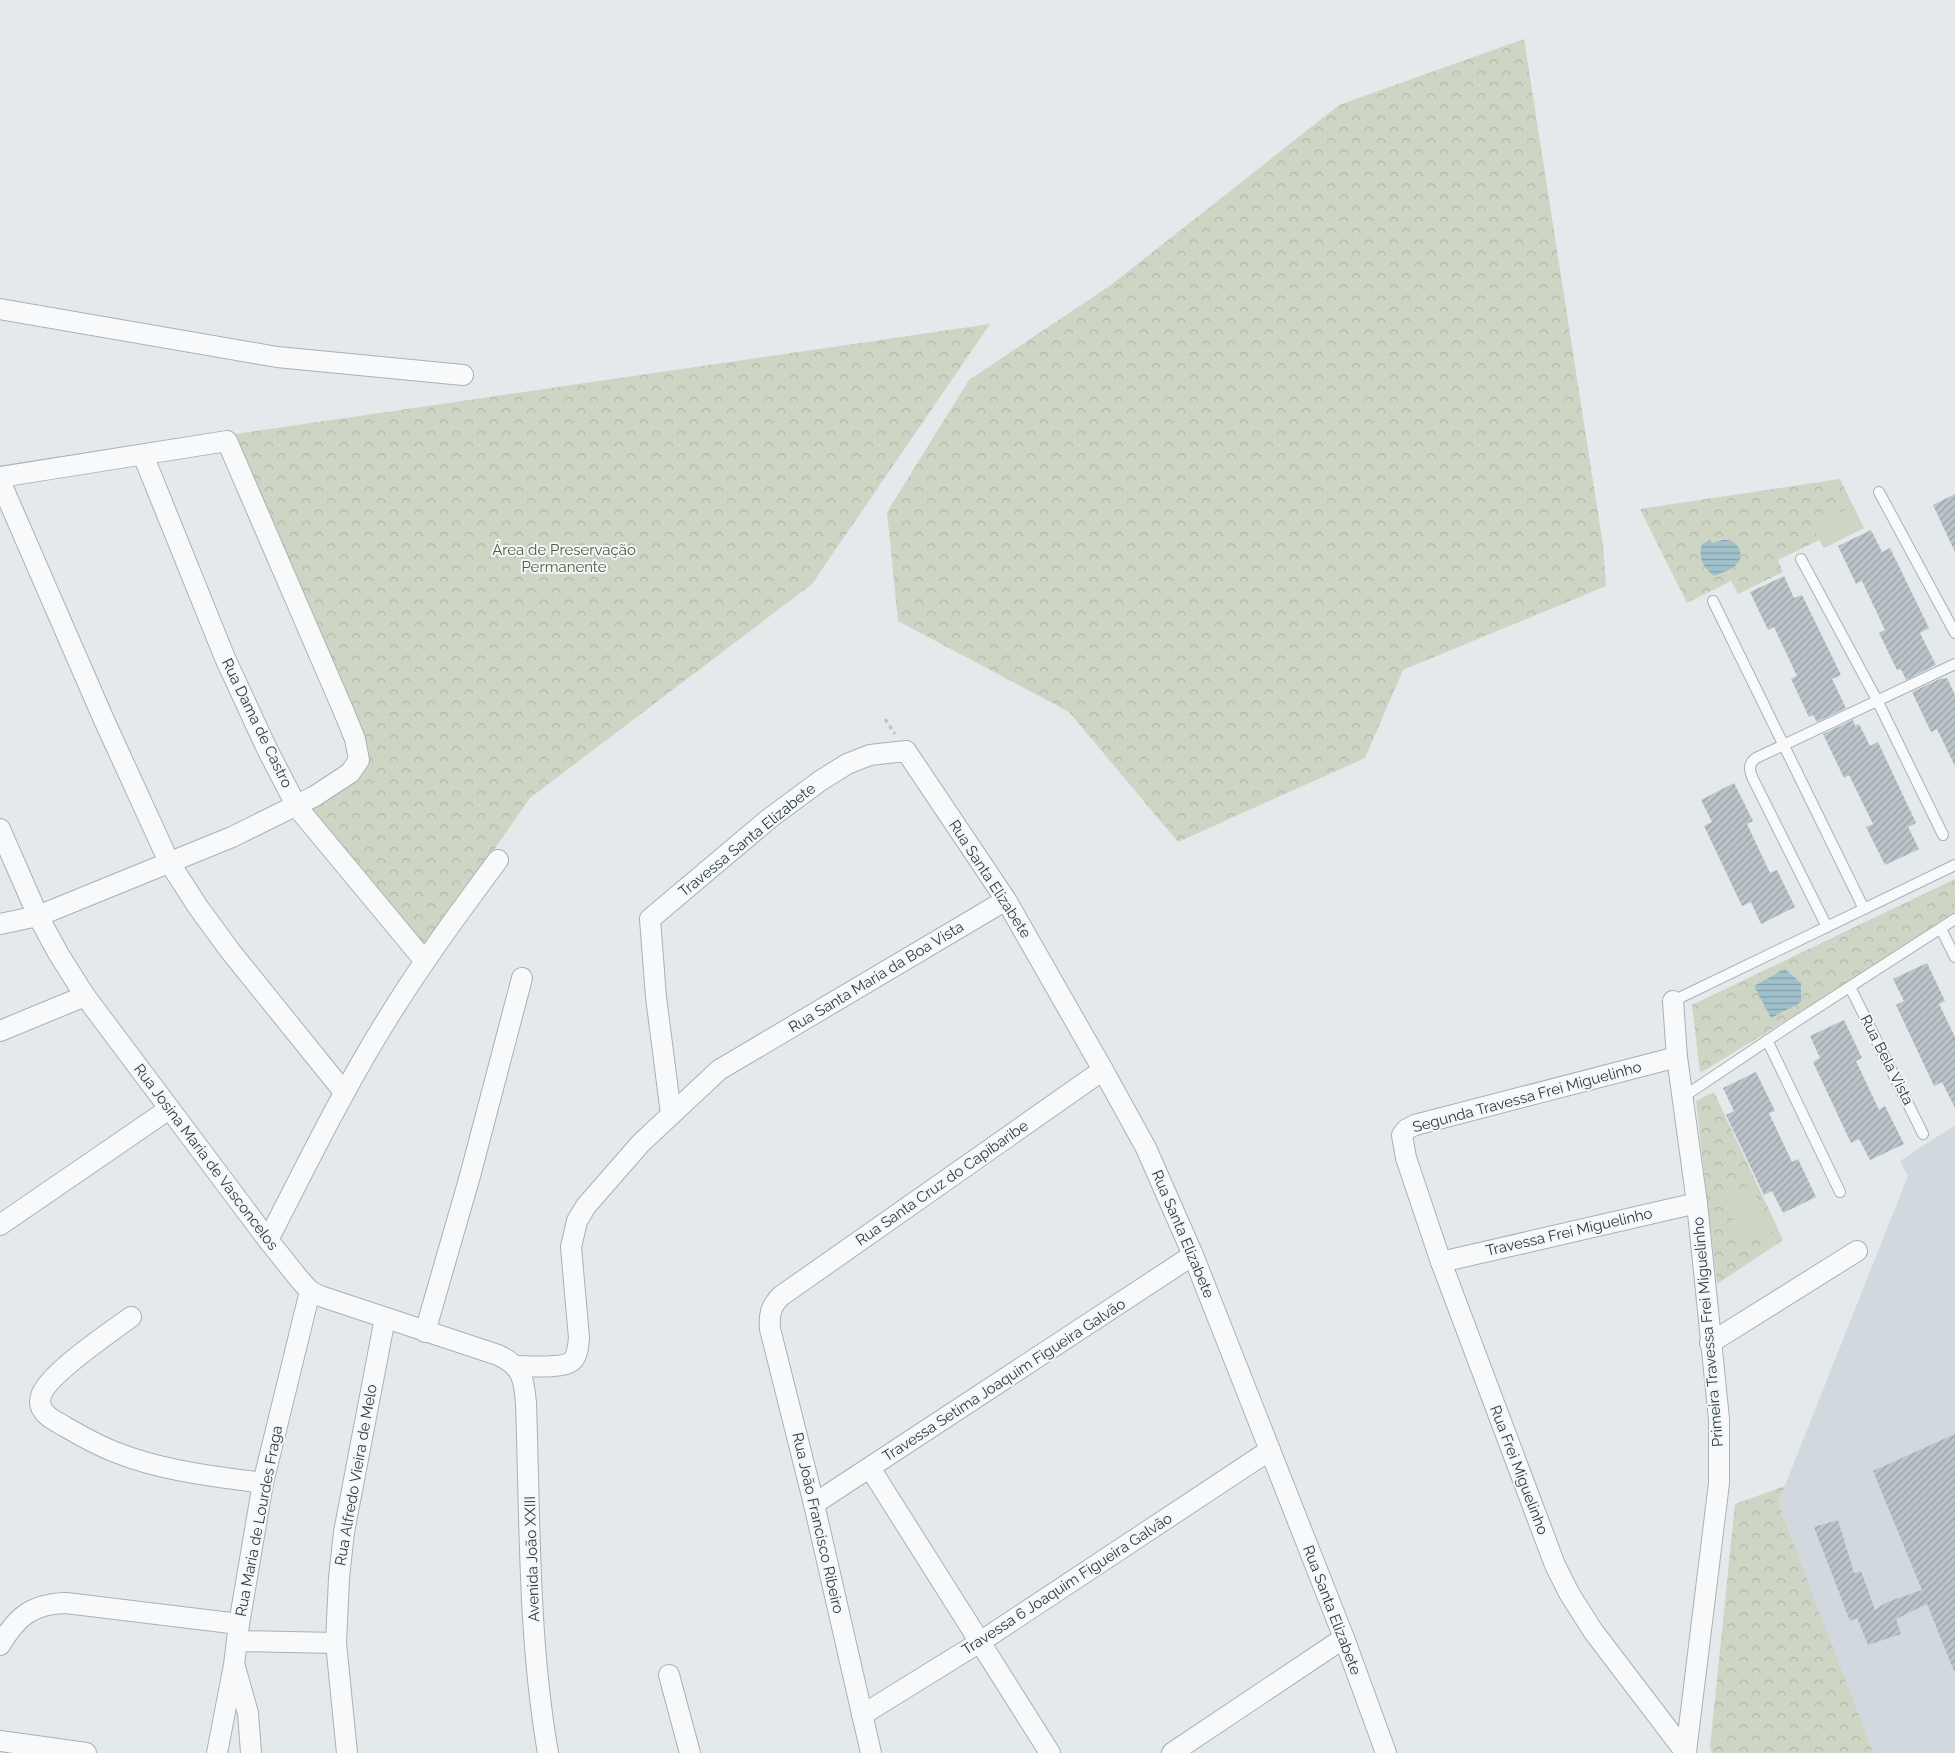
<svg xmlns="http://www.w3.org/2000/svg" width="1955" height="1753" font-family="Raleway,sans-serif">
<defs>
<pattern id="forest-crowns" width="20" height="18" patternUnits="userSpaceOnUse" patternTransform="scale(1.25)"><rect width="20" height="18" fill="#ced5c5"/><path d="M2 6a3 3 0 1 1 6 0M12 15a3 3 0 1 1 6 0" fill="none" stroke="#b1b8aa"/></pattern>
<pattern id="water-rules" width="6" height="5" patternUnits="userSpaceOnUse" patternTransform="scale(1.25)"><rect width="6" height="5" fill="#a0c1cb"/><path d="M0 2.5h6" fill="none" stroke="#839ea6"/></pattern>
<pattern id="building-hatch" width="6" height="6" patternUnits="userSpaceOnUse" patternTransform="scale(1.25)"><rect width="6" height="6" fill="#bbc4c9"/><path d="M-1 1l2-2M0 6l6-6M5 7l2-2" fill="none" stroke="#98a0a5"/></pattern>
</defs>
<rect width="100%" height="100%" fill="#e4e9ec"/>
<!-- built -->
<polygon fill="#d2d9de" points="1955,1125 1955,1753 1871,1753 1778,1503 1908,1176 1900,1161"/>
<!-- forest -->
<g fill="url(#forest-crowns)">
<polygon points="1524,39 1603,545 1606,586 1403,670 1365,758 1178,842 1069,712 898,621 887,512 969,380 1111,285 1339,105"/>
<polygon points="990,324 812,584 530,798 426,947 308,808 366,766 369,757 368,748 235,434"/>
<polygon points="1840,479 1864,528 1824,548 1819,540 1778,560 1783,572 1738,594 1731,581 1687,603 1640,509"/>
<polygon points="1955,879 1955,914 1833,992 1700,1073 1692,1005"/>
<polygon points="1714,1092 1783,1240 1717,1284 1696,1101"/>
<polygon points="1785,1486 1778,1503 1873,1753 1712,1753 1710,1747 1735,1504"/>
</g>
<!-- pitch -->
<g fill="#ced5c5">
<polygon points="1853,506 1864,528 1824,548 1813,526"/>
<polygon points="1751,1185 1773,1231 1745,1245 1723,1199"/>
</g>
<!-- water -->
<g fill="url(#water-rules)">
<path d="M1710,540L1712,543C1716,542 1721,540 1724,540C1738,539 1746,555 1736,565C1731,570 1720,573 1714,576C1703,566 1698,559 1702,544Z"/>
<polygon points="1785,969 1801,983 1801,1002 1771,1018 1754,986"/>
</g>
<!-- building -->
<g fill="url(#building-hatch)">
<polygon points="1955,494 1955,552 1933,505"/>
<polygon points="1871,530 1882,552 1890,548 1929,628 1920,633 1936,665 1906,680 1901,669 1897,670 1879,633 1885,630 1862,581 1856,584 1838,546"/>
<polygon points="1784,576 1794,598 1802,595 1841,675 1832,679 1846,708 1817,722 1813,715 1809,717 1791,679 1797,676 1774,627 1768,630 1750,592"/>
<polygon points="1942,678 1943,679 1947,678 1955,695 1955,766 1937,729 1931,732 1912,692"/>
<polygon points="1853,720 1855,726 1859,724 1870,746 1878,742 1916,823 1908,827 1919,849 1885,865 1866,827 1873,824 1849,775 1844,778 1823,734"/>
<polygon points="1734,783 1753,821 1747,824 1770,873 1777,870 1795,907 1761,924 1751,902 1742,906 1704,826 1712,822 1701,800"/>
<polygon points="1927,963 1945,1001 1939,1004 1955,1037 1955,1108 1942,1082 1934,1086 1896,1005 1904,1001 1893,979"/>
<polygon points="1844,1020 1862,1058 1856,1061 1879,1110 1885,1106 1904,1144 1870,1160 1859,1139 1851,1143 1813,1062 1820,1058 1810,1036"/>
<polygon points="1756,1072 1775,1111 1769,1113 1792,1162 1798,1159 1816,1197 1783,1213 1772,1191 1764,1195 1726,1115 1734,1111 1723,1088"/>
<polygon points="1955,1434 1955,1671 1954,1671 1927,1604 1896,1619 1901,1634 1868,1645 1857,1618 1850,1621 1814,1527 1838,1520 1854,1573 1861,1571 1875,1610 1887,1602 1922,1590 1873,1471"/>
</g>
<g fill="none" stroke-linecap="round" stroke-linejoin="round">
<!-- lane casing -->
<g stroke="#a9b1b6" stroke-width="12">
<g id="lane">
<polyline points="1879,492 1955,633"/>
<polyline points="1801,559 1877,700 1943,835"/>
<polyline points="1713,601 1864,909"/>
<path d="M1827,927L1753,779C1749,770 1748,764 1756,758L1955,664"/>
<polyline points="1941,929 1955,957"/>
<polyline points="1850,987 1923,1134"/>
<polyline points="1673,1001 1955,865"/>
<polyline points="1767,1040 1840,1192"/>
<polyline points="1683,1097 1792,1024 1955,919"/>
</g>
</g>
<!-- street casing -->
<g stroke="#a9b1b6" stroke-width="22">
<g id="street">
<polyline points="0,309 277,357 463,375"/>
<polyline points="143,455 225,658 267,749 297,807 424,960"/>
<polyline points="0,477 227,441 344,712 355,739 359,760 350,773 315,796 232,837 38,916 0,924"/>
<polyline points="0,481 104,720 169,862 198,907 231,952 344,1092"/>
<path d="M0,829L38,916L58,953L85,996L268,1240L300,1280L310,1291L320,1296L498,1355C522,1366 524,1378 526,1403C530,1519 528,1638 548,1753"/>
<polyline points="1673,1001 1677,1057 1697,1203 1719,1419 1719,1483 1686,1752"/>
<polyline points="0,1031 85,996"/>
<polyline points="1677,1057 1415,1125 1407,1129 1402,1135 1406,1158 1441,1262 1555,1565 1569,1593 1593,1631 1686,1753"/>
<polyline points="671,1114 656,997 650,919 770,818 820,781 847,764 870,755 906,751 1006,900 1103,1070 1146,1148 1193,1255 1344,1638 1386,1753"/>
<polyline points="0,1225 169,1109"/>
<path d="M268,1240C307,1164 345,1086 391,1013C424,960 461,910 498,860"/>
<polyline points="1441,1262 1697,1203"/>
<path d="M131,1317C111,1332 47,1374 41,1396C36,1412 53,1420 64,1426C81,1436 97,1445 115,1452C162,1471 213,1476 263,1483"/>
<polyline points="425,1332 470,1176 522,978"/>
<polyline points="1710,1343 1857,1251"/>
<path d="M516,1366C528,1366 563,1369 572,1361C578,1355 578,1346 579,1338L571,1247L577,1221L586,1206L641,1143L719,1070L1006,900"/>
<polyline points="870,1468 1050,1753"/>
<polyline points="814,1504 1193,1255"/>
<polyline points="237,1641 336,1643"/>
<path d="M0,1645C17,1617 31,1604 66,1603L239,1624"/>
<polyline points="235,1667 248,1713 251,1753"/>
<polyline points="669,1675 690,1753"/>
<polyline points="862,1715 980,1642 1270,1450"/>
<polyline points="0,1741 86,1753"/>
<polyline points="217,1753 234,1665 239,1624 263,1483 310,1291"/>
<polyline points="347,1753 336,1643 339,1578 344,1532 385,1318"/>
<path d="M871,1753L814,1504L770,1329C769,1315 770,1307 781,1296L1103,1070"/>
<polyline points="1172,1753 1344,1638"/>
</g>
</g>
<!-- path -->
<polyline stroke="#bac0c3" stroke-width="3" stroke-dasharray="4 4" stroke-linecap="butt" points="885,719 895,734"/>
<!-- lane -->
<use href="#lane" stroke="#f7f9fa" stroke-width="10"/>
<!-- street -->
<use href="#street" stroke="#f7f9fa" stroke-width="20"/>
</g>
<g text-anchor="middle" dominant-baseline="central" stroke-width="4" stroke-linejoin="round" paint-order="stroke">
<!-- park labels -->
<g font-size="15" fill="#4b6039" stroke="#f4f7f9">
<text x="564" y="550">Área de Preservação<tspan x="564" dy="17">Permanente</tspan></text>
</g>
<!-- street labels -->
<g font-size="15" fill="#2b3b44" stroke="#f4f7f9">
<text transform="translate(257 723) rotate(64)">Rua Dama de Castro</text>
<text transform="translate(747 840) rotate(-39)">Travessa Santa Elizabete</text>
<text transform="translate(990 879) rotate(57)">Rua Santa Elizabete</text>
<text transform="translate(876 977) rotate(-31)">Rua Santa Maria da Boa Vista</text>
<text transform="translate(1887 1060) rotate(63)">Rua Bela Vista</text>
<text transform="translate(1527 1097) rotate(-15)">Segunda Travessa Frei Miguelinho</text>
<text transform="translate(206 1157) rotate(53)">Rua Josina Maria de Vasconcelos</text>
<text transform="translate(942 1183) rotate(-35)">Rua Santa Cruz do Capibaribe</text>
<text transform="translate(1569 1232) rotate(-13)">Travessa Frei Miguelinho</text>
<text transform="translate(1183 1234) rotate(67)">Rua Santa Elizabete</text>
<text transform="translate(1708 1332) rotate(-95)">Primeira Travessa Frei Miguelinho</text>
<text transform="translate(1004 1380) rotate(-33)">Travessa Setima Joaquim Figueira Galvão</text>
<text transform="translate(1519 1470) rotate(69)">Rua Frei Miguelinho</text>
<text transform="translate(356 1475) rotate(-80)">Rua Alfredo Vieira de Melo</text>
<text transform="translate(259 1521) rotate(-79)">Rua Maria de Lourdes Fraga</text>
<text transform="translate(818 1523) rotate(77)">Rua João Francisco Ribeiro</text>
<text transform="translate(532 1559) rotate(-92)">Avenida João XXIII</text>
<text transform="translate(1067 1584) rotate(-33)">Travessa 6 Joaquim Figueira Galvão</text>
<text transform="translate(1332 1610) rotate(69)">Rua Santa Elizabete</text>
</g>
</g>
</svg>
